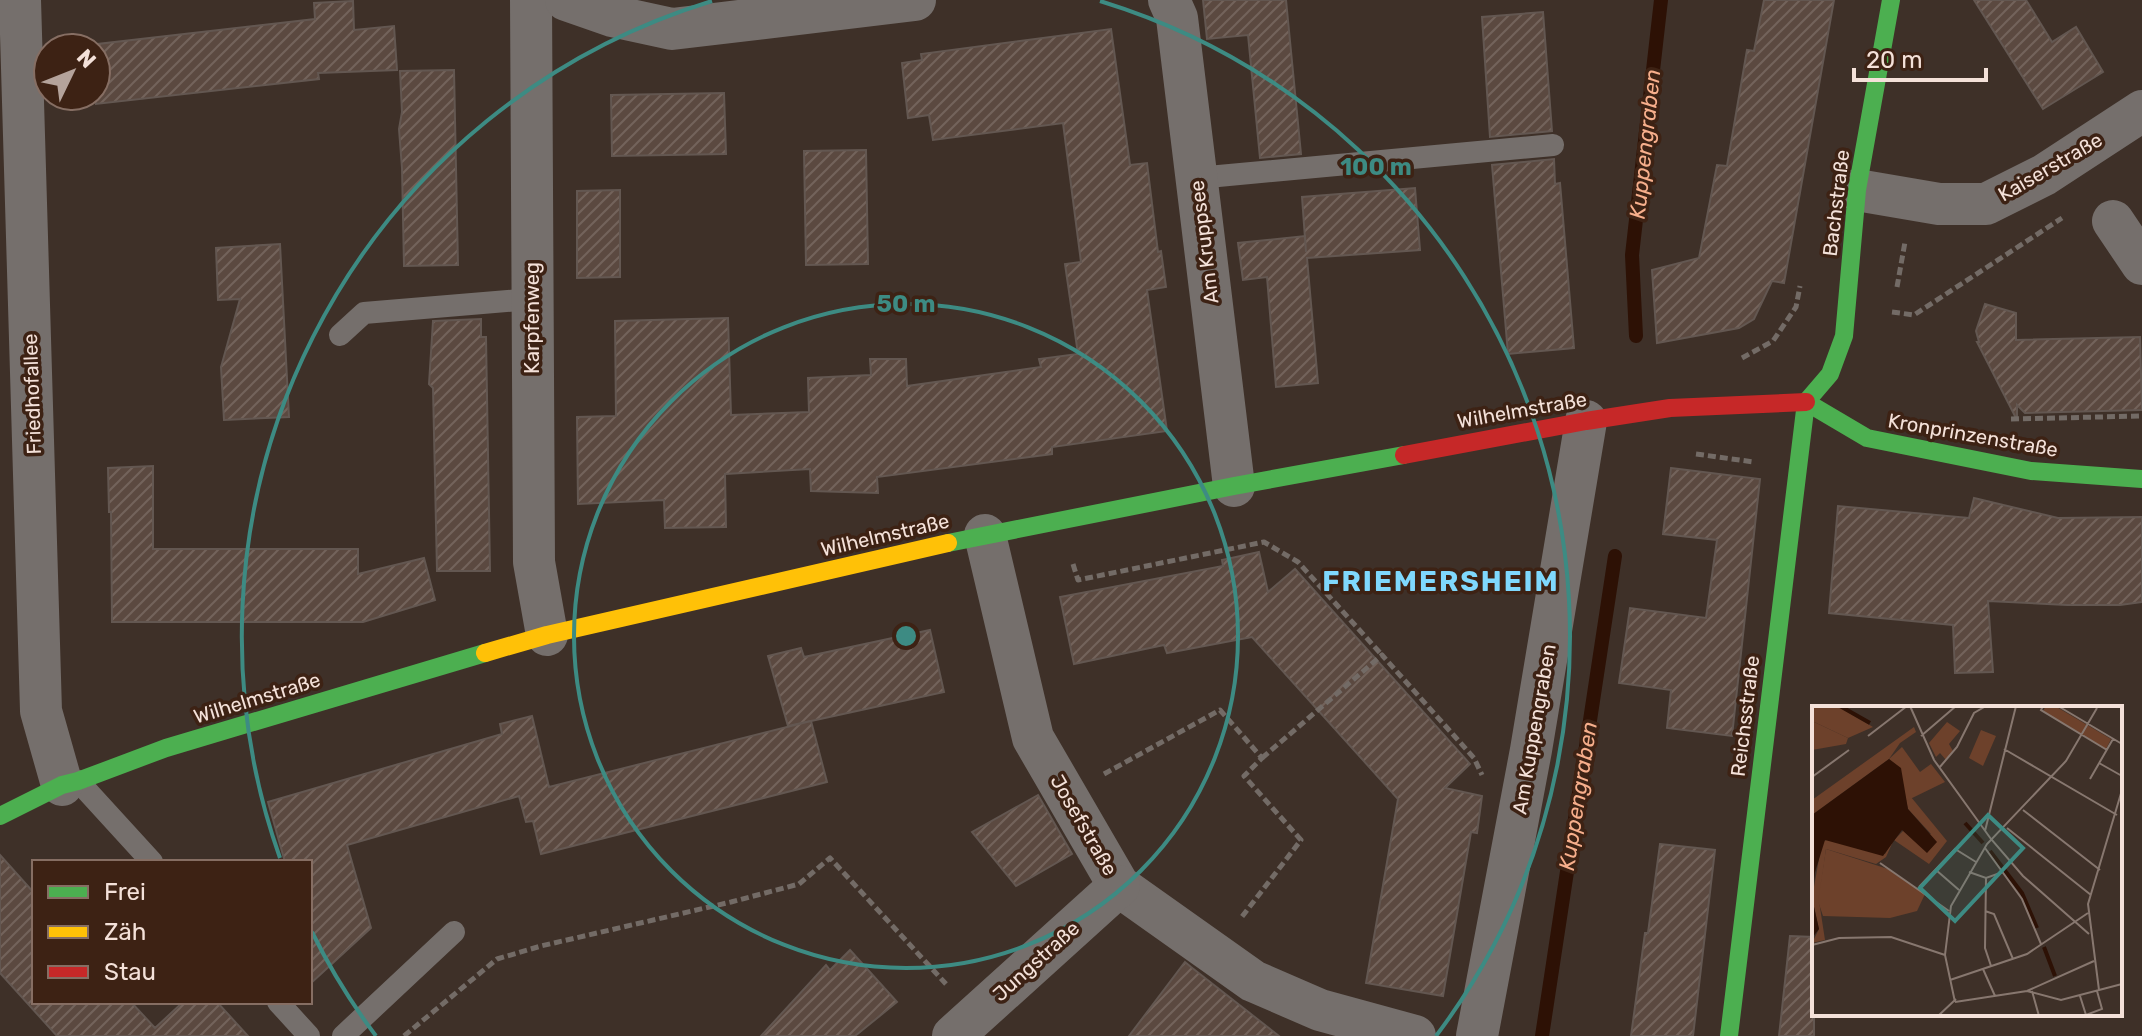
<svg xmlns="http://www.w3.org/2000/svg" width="2142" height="1036" font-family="Rubik,sans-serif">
<defs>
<pattern id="building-hatch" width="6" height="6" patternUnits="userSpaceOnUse" patternTransform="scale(2)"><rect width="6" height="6" fill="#5b4940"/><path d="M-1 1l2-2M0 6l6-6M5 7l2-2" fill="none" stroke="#73635b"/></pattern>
</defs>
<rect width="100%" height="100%" fill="#3e3028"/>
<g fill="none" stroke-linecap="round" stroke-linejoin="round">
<!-- stream -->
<g stroke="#2d1105" stroke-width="14">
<polyline points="1636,336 1632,255 1661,0"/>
<polyline points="1542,1036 1615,556"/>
</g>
</g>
<!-- building -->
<g fill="url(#building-hatch)" stroke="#635751" stroke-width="2">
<polygon points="1203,0 1286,0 1301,154 1260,158 1248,35 1207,39"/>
<polygon points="1764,0 1834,0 1784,283 1772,281 1754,319 1739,328 1657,343 1652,270 1699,258 1717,165 1727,166 1747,50 1754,51"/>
<polygon points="1974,0 2026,0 2052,42 2076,27 2103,72 2043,109"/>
<polygon points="353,1 354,30 394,26 397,70 318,73 319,79 96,104 96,48 89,48 89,45 315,19 314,3"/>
<polygon points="1543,12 1552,131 1490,137 1482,17"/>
<polygon points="1111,29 1130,165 1147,163 1158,252 1161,251 1166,287 1147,290 1167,431 1052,447 1052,454 877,477 878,493 811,491 810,469 725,474 726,527 665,528 664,500 578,504 577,417 616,416 615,321 728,318 731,415 809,412 808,378 871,375 870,359 906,359 907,386 1041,367 1039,359 1078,354 1065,264 1081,262 1063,123 933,140 929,115 908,118 902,63 922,60 921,54"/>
<polygon points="454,70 458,265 404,266 402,168 399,129 402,112 400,71"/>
<polygon points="724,93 726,154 612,156 611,95"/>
<polygon points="866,150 868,264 806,265 804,151"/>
<polygon points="1554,159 1555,184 1560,183 1574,348 1508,354 1492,165"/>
<polygon points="1415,188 1420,250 1307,258 1318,383 1276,387 1267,277 1243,280 1238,243 1305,236 1306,252 1302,197"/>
<polygon points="620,190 620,277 577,278 577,191"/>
<polygon points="280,244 289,417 224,420 221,367 240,299 218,300 216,248"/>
<polygon points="1985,304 2016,313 2016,340 2140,337 2142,410 2025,413 2017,405 2017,420 1977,342 1979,342 1976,331"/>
<polygon points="481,319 481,337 486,337 490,571 437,571 433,388 429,384 433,321"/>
<polygon points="153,466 153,549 358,549 358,574 424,558 435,600 363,622 112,622 111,512 109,512 108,468"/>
<polygon points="1671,468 1760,479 1732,736 1667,728 1671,690 1619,683 1630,608 1706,618 1717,540 1663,534"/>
<polygon points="1974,498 2058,518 2142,517 2142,602 2120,605 2067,605 1988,601 1993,672 1955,673 1953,625 1829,613 1838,506 1969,518"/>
<polygon points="1259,552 1268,592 1295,569 1470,764 1445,788 1482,796 1477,833 1471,832 1443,996 1366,983 1398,799 1252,637 1167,653 1164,645 1074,664 1060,597 1223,566 1222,560"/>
<polygon points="930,630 944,692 788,726 768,656 801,648 804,657"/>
<polygon points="532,716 549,787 811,721 827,782 541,854 533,821 526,822 519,796 347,845 371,928 310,984 310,862 285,862 268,802 502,734 500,724"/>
<polygon points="1038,795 1072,854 1016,886 972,832"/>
<polygon points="1660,844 1715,850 1693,1036 1631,1036 1645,933 1648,933"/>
<polygon points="0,855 34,893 34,1002 131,1002 155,1028 183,1002 217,1002 248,1036 57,1036 0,973"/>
<polygon points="1790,936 1814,937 1814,1036 1779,1036"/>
<polygon points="850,950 897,1002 855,1036 761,1036 826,965 830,970"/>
<polygon points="1185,962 1191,967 1279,1036 1129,1036"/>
</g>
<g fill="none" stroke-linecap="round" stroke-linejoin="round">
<!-- path -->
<g stroke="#736b66" stroke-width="5" stroke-dasharray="8 4" stroke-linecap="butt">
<polyline points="1897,287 1905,242"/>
<polyline points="1892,312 1914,315 2062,218"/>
<polyline points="1742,358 1773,341 1796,307 1800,286"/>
<polyline points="2011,419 2142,416"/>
<polyline points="1696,454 1754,462"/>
<polyline points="1073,564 1078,580 1264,542 1298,562 1382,655"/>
<polyline points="1262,758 1382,655 1474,758 1482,775"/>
<polyline points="1104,774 1220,710 1262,758 1244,776 1301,840 1241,918"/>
<polyline points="404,1036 497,959 541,946 731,902 799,884 830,858 946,984"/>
</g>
<!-- lane -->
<g stroke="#756f6c" stroke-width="22">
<polyline points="1197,178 1553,145"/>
<polyline points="340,335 364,313 532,299"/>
<polyline points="78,781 152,862"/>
<polyline points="278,1002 309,1036"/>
<polyline points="343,1036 454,932"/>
</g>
<!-- street -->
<g stroke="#756f6c" stroke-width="42">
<polyline points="20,0 41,711 62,785"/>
<polyline points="531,0 534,562 547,635"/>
<polyline points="566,0 612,16 672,29 915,0"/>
<polyline points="1169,0 1177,18 1234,486"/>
<polyline points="1857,190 1939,204 1986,204 2044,175 2142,111"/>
<polyline points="2113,221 2142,264"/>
<polyline points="985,535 1033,738 1119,886 1253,981 1320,1010 1415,1036"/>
<polyline points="953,1036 1119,886"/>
<polyline points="1477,1036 1531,750 1586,421"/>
</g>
<!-- fast -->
<g stroke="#4caf50" stroke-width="18">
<polyline points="1806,402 1830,374 1844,336 1857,190 1891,0"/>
<polyline points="1806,402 1867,438 2031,471 2142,479"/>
<polyline points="948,543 1234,486 1404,455"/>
<polyline points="0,816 62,785 78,781 166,748 485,653"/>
<polyline points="1729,1036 1806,402"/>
</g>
<!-- slow -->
<polyline stroke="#ffc107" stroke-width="18" points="485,653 547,635 948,543"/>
<!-- jam -->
<polyline stroke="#c62828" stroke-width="18" points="1404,455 1586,421 1670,408 1806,402"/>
</g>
<!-- distance rings -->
<g fill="none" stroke="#3d8b83" stroke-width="4">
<circle cx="906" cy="636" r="332"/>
<path d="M376 1036A664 664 0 0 1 312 932M280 858A664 664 0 0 1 712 1M1100 1A664 664 0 0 1 1436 1036"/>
</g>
<g text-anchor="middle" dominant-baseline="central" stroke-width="7" stroke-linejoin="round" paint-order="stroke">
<!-- street labels -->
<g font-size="20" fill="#f4e1d9" stroke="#3d2214">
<text transform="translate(2050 167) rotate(-30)">Kaiserstraße</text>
<text transform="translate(1836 203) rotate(-83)">Bachstraße</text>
<text transform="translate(1204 242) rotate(-97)">Am Kruppsee</text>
<text transform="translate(532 318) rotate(-90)">Karpfenweg</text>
<text transform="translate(32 394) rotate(-92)">Friedhofallee</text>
<text transform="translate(1522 410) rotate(-10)">Wilhelmstraße</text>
<text transform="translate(1973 435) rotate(10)">Kronprinzenstraße</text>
<text transform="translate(885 535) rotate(-13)">Wilhelmstraße</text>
<text transform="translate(257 698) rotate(-17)">Wilhelmstraße</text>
<text transform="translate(1745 716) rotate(-83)">Reichsstraße</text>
<text transform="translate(1534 729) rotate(-80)">Am Kuppengraben</text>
<text transform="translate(1084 825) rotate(60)">Josefstraße</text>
<text transform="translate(1036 961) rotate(-42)">Jungstraße</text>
</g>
<!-- water labels -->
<g font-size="22" font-style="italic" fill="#f7af8c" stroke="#3d2214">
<text transform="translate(1645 144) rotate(-84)">Kuppengraben</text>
<text transform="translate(1578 796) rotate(-81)">Kuppengraben</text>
</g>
<!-- district labels -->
<g font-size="28" font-weight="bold" letter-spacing="2" fill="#7fd8fd" stroke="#3d2214">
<text x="1441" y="581">FRIEMERSHEIM</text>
</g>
</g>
<!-- overview -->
<g transform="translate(1812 706)">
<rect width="310" height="310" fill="#3e3028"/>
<path d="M0,0H25L61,21L36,32L0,15ZM234,0H243L299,33L294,43L231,5ZM135,16L148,25L137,38L141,45L134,54L128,47L124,51L117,37ZM99,91L135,135L117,158L82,134L92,124L119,128L96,103L94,95Z" fill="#6d412b"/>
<path d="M0,15L36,32L34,38L0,44ZM102,21L104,26L88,37L77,53L0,109V94ZM83,131L74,151L64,158L14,143L7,195L13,234L0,237L7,223L0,192L10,136L19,132L73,148Z" fill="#6d412b"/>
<path d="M14,143L76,163L113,188L105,205L78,212L11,210L6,195Z" fill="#6d412b"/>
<path d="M169,24L184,30L171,60L157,52ZM90,41L108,66L119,58L133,76L94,95L88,62L77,53Z" fill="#6d412b"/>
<path d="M77,53L89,62L96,103L125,136L115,147L90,124L71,150L13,134L3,166L0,192L7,223L0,232V109Z" fill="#2d1105"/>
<path fill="none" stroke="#2d1105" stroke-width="4" d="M28,0L58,17M153,117L171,137M178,145L210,187L225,222M232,241L243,270"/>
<path fill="none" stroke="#87776f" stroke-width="2" d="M98,0L122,54L179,133L211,170L277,228M231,0L229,4L295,44M246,0L310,38M56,30L95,0M109,30L144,0M192,43L305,109M287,57L310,70M127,62L145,41L162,7L174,0M0,71L37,44M278,73L301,33M211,104L288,164M195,122L279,189M173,125L204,0M173,142L210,193L229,238M68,157L137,205M124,164L147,184M157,166L174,172L191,166M174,172L173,242L179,260M107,181L143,143L164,156M173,205L182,208L201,253M0,239L27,232L79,231L133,249M171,263L183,290M138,274L215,248L276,207M287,284L276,198L310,84M215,285L249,294L310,278M220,285L227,310M268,290L274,309L290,303L285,285M143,296L133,249L139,200L175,138L254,55L285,2M143,296L215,285L282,255M126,310L144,293"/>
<path fill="#3d8b83" fill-opacity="0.15" stroke="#3d8b83" stroke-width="4" d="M176,109L211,142L143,215L108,182Z"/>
<rect width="310" height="310" fill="none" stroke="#f4e1d9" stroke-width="4"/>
</g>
<circle cx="906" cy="636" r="12" fill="#3d8b83" stroke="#3d2214" stroke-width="4"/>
<g font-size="24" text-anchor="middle" font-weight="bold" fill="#3d8b83" stroke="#3d2214" stroke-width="7" stroke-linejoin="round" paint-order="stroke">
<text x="1376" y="175">100 m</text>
<text x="906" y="312">50 m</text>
</g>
<!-- legend -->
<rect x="32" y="860" width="280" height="144" fill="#3d2214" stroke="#866e63" stroke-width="2"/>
<rect x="48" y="886" width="40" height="12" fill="#4caf50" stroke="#866e63" stroke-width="2"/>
<text x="104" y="900" font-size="24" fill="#f4e1d9">Frei</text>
<rect x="48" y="926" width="40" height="12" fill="#ffc107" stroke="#866e63" stroke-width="2"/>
<text x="104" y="940" font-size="24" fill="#f4e1d9">Zäh</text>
<rect x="48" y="966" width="40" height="12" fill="#c62828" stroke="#866e63" stroke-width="2"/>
<text x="104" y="980" font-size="24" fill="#f4e1d9">Stau</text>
<!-- north arrow -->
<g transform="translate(72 72) rotate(47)"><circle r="38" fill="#3d2214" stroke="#866e63" stroke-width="2"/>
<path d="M0-6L14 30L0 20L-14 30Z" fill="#b4a39b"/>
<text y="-12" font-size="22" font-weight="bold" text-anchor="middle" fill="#f4e1d9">N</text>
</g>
<!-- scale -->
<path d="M1854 68v12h132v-12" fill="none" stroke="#f4e1d9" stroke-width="4"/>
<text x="1866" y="68" font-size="24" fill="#f4e1d9" stroke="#3d2214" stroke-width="6" paint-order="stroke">20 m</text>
</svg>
